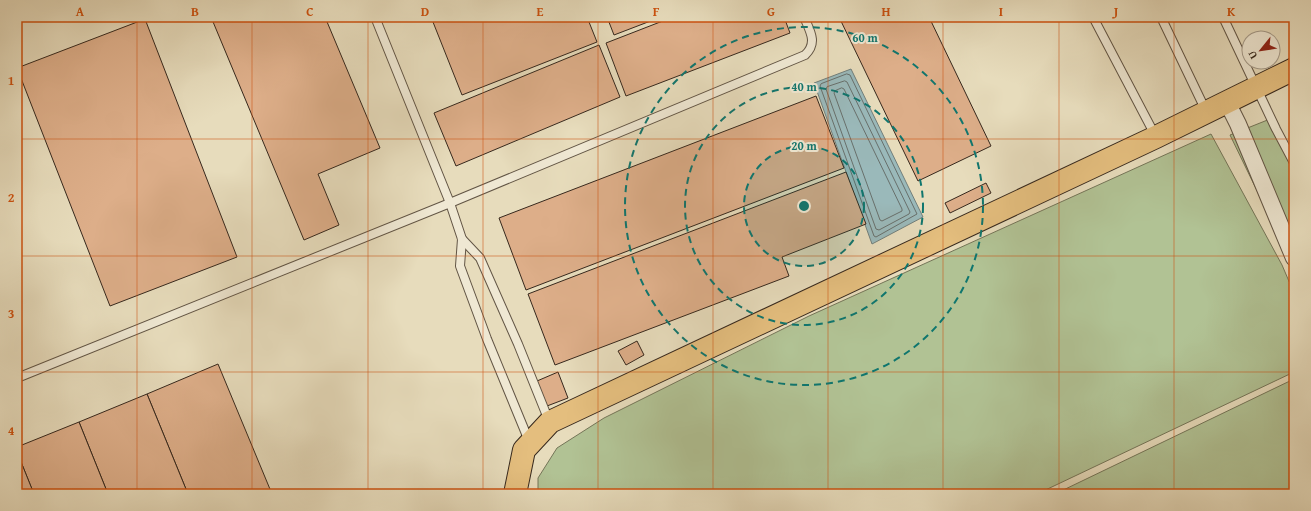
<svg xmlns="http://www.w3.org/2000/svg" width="1311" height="511" font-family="'Gentium Book Plus',serif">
<rect width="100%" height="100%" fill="#e7dcbc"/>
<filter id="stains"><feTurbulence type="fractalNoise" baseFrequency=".005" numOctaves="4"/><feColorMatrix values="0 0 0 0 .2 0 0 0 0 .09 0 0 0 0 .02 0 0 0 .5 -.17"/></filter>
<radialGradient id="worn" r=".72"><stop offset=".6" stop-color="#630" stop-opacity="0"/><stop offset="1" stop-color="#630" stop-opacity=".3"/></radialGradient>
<!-- green -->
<g fill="#b1c294" stroke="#747558">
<polygon points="1270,119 1294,169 1294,267 1230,135"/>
<polygon points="1211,134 1282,265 1294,293 1294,372 1037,494 538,494 538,478 557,448 604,418 809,316"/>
<polygon points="1294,379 1294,494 1055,494"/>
</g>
<!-- water -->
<polygon fill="#9ab9ba" stroke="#727f7b" points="851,69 923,217 872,244 814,83"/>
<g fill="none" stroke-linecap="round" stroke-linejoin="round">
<!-- shore -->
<g stroke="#68706c" stroke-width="1">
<polygon points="847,74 850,75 917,214 876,237 874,236 820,86 821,84"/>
<polygon points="845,81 847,82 910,212 909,214 879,230 876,229 826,89 827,87"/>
<polygon points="842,88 844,89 902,209 902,211 882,221 880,220 834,93 835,91"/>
</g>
</g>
<!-- building -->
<g fill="#ddae89" stroke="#36281d">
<polygon points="211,17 325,17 380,148 318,174 339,225 304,240"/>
<polygon points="431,17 587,17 597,42 462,95"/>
<polygon points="607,17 661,17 614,35"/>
<polygon points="673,17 784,17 790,33 626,96 606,43"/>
<polygon points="839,17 929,17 991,146 918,181"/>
<polygon points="145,19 237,257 110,306 17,68"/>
<polygon points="599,45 620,97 456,166 434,113"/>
<polygon points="816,96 844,168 526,290 499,218"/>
<polygon points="846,172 866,224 782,257 789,276 555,365 528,294"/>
<polygon points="986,183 991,193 950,213 945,203"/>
<polygon points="637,341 644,355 626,365 618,351"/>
<polygon points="218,364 272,494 188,494 147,394"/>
<polygon points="558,372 568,398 547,406 537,381"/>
<polygon points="147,394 188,494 108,494 79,422"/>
<polygon points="79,422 108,494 34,494 17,452 17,447"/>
<polygon points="17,452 34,494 17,494"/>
</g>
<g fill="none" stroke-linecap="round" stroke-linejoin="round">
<!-- service casing -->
<g stroke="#625545" stroke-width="10">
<g id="service">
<polyline points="375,17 450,203 462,239 460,266 487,339 529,441"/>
<polyline points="1093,17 1156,137"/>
<polyline points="1161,17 1206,111"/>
<polyline points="1223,17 1276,129 1294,163"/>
<polyline points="462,239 480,258 518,344 549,421"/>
<path d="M17,378L450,203L805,55C818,43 810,31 804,17"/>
</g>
</g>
<!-- minor casing -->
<g stroke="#625545" stroke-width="18">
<polyline id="minor" points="1227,102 1238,124 1294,258"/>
</g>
<!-- primary casing -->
<g stroke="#36281d" stroke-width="24">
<polyline id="primary" points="515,494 524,450 550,422 1156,137 1294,69"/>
</g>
<!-- service -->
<use href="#service" stroke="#efe8d3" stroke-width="8"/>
<!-- minor -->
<use href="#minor" stroke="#efe8d3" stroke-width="16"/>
<!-- primary -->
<use href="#primary" stroke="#e4be7e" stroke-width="22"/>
</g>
<!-- grid -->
<path fill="none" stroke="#cd520f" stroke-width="1" stroke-opacity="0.55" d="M137,17V494M252,17V494M368,17V494M483,17V494M598,17V494M713,17V494M828,17V494M943,17V494M1059,17V494M1174,17V494M17,139H1294M17,256H1294M17,372H1294"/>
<!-- distance rings -->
<circle cx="804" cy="206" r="60" fill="#0f766e" fill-opacity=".12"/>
<g fill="none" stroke="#0f766e" stroke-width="2" stroke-dasharray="7 5">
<circle cx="804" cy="206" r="60"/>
<circle cx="804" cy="206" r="119"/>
<circle cx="804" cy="206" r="179"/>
</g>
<circle cx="804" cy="206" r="6" fill="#0f766e" stroke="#efe8d3" stroke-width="2"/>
<g font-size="12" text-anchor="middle" font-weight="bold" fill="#0f766e" stroke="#efe8d3" stroke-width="4" stroke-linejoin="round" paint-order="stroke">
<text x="865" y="42">60 m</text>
<text x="804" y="91">40 m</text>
<text x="804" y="150">20 m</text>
</g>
<!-- margin -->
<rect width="1311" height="511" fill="none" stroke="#e7dcbc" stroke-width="44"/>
<!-- north arrow -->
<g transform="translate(1261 50) rotate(240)"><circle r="19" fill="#efe8d3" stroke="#a59b8a"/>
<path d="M0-3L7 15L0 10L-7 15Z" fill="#8f2418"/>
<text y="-6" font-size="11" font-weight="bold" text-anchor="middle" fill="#36281d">U</text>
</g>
<rect x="22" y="22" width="1267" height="467" fill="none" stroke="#cd520f" stroke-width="1.5"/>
<g font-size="13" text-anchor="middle" font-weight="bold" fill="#cd520f">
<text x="80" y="16">A</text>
<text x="195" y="16">B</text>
<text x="310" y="16">C</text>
<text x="425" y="16">D</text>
<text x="540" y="16">E</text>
<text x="656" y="16">F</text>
<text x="771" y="16">G</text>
<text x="886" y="16">H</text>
<text x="1001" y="16">I</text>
<text x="1116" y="16">J</text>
<text x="1231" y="16">K</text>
<text x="11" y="85">1</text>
<text x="11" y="202">2</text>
<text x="11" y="318">3</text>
<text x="11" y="435">4</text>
</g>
<rect width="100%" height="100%" filter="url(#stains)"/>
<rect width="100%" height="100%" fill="url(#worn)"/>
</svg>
